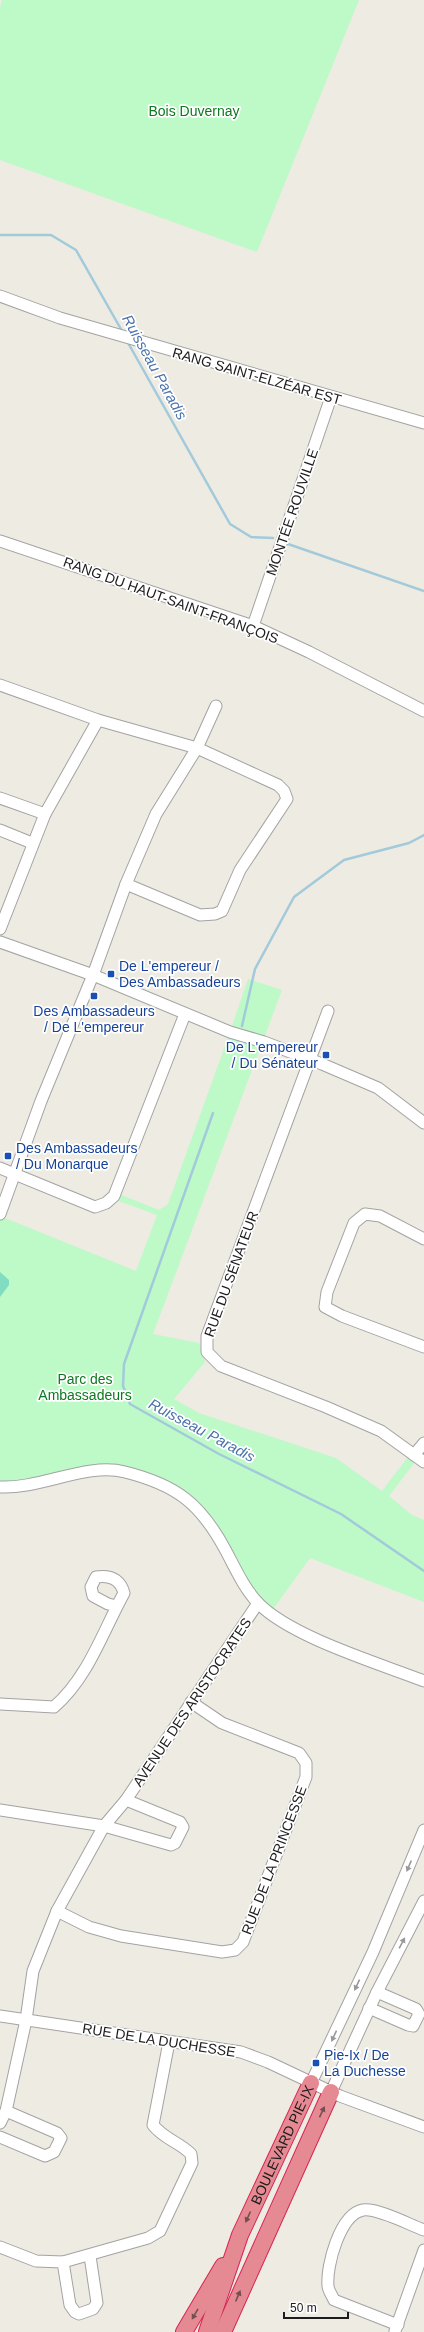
<svg xmlns="http://www.w3.org/2000/svg" width="424" height="2332" font-family="Arial,sans-serif">
<rect width="100%" height="100%" fill="#eeebe2"/>
<!-- park -->
<g fill="#bef9c8">
<polygon points="2,0 359,0 257,252 0,160 0,7"/>
<polygon points="248,979 282,990 153,1334 199,1343 205,1362 174,1399 199,1413 336,1458 382,1491 411,1453 418,1458 389,1496 412,1515 424,1520 424,1602 310,1558 271,1612 258,1603 217,1535 178,1491 124,1471 0,1487 0,1216 136,1271 157,1215 116,1200 119,1194 159,1210 168,1204 230,1032"/>
</g>
<!-- pitch -->
<polygon fill="#80ddc1" points="0,1272 9,1280 9,1285 0,1297"/>
<g fill="none" stroke-linecap="round" stroke-linejoin="round">
<!-- stream -->
<g stroke="#a2cadb" stroke-width="2.5">
<polyline points="0,235 51,235 76,250 122,331"/>
<polyline points="127,341 230,524 251,537 273,538"/>
<polyline points="288,544 424,591"/>
<polyline points="242,1026 255,969 294,897 344,860 409,843 424,835"/>
<polyline points="213,1113 124,1364 123,1386 130,1404 219,1454 341,1514 424,1571"/>
</g>
<!-- minor casing -->
<g stroke="#a3a3a3" stroke-width="13">
<g id="minor">
<polyline points="0,296 60,318 424,423"/>
<polyline points="0,541 253,626 309,652 424,711"/>
<polyline points="253,626 331,397"/>
<polyline points="0,685 98,720 197,748 278,785 284,791 287,799 240,870 222,911 215,914 200,915 126,884"/>
<polyline points="0,798 45,814"/>
<polyline points="0,830 32,843"/>
<polyline points="0,929 45,814 98,720"/>
<polyline points="0,942 93,975 230,1032 264,1042 322,1064 378,1088 424,1123"/>
<polyline points="328,1011 207,1336 207,1352 221,1366 326,1407 381,1431 424,1462"/>
<polyline points="0,1168 95,1207 106,1203 114,1196 185,1014"/>
<polyline points="0,1214 41,1101 93,975 126,884 156,814 197,748 216,706"/>
<polyline points="424,1239 380,1216 365,1214 354,1223 327,1292 325,1307 342,1316 424,1347"/>
<polyline points="414,1455 424,1443"/>
<path d="M0,1487C41,1489 87,1462 125,1472C177,1485 201,1504 226,1551C235,1568 244,1588 258,1603C291,1637 378,1663 424,1681"/>
<path d="M0,1704L54,1707C88,1678 103,1631 124,1593C120,1579 110,1575 96,1577L91,1587L93,1596L108,1604L117,1606"/>
<polyline points="0,1810 104,1826 171,1845 175,1843 183,1827 180,1822 126,1800"/>
<polyline points="57,1911 89,1927 121,1936 222,1952 235,1950 243,1942 306,1777 306,1763 299,1753 222,1723 191,1702"/>
<polyline points="369,2008 408,2025 413,2026 419,2014 416,2009 377,1992"/>
<polyline points="0,2016 241,2052 268,2062 340,2096 424,2127"/>
<polyline points="311,2083 373,1952 424,1830"/>
<polyline points="331,2092 377,1992 424,1901"/>
<polyline points="0,2123 6,2111 26,2020 33,1971 57,1911 104,1826 126,1800 258,1603"/>
<polyline points="0,2137 45,2156 54,2152 61,2138 57,2133 6,2111"/>
<path d="M0,2247L36,2261L63,2262L148,2238L160,2231L192,2163L191,2154C179,2142 164,2139 153,2125L169,2042"/>
<polyline points="63,2262 70,2305 75,2312 79,2314 93,2309 97,2303 90,2256"/>
<path d="M398,2325L334,2300C332,2295 328,2290 328,2286C326,2266 340,2214 363,2210C378,2208 410,2225 424,2230"/>
<polyline points="395,2331 424,2250"/>
</g>
</g>
<!-- highway casing -->
<g stroke="#d62553" stroke-width="18">
<g id="highway">
<polyline points="184,2332 223,2266"/>
<path id="s1" d="M207,2332L240,2235L311,2083"/>
<polyline points="223,2332 331,2092"/>
</g>
</g>
<!-- minor -->
<use href="#minor" stroke="#fff" stroke-width="11"/>
<!-- highway -->
<use href="#highway" stroke="#e58a93" stroke-width="16"/>
</g>
<!-- one-way arrows -->
<defs><path id="oneway-solid" d="M-6-.8H1V-3.2L6.5 0L1 3.2V.8H-6Z"/></defs>
<g fill="#999">
<use href="#oneway-solid" transform="translate(409 1866) rotate(113)"/>
<use href="#oneway-solid" transform="translate(402 1943) rotate(-62)"/>
<use href="#oneway-solid" transform="translate(357 1985) rotate(115)"/>
<use href="#oneway-solid" transform="translate(334 2036) rotate(115)"/>
</g>
<g fill="#764e52">
<use href="#oneway-solid" transform="translate(322 2112) rotate(-65)"/>
<use href="#oneway-solid" transform="translate(248 2217) rotate(114)"/>
<use href="#oneway-solid" transform="translate(238 2296) rotate(-67)"/>
<use href="#oneway-solid" transform="translate(195 2314) rotate(120)"/>
</g>
<!-- markers -->
<g fill="#1a4fb4" stroke="#fff" stroke-width="1.5">
<rect x="107" y="970" width="8" height="8" rx="2"/>
<rect x="90" y="992" width="8" height="8" rx="2"/>
<rect x="322" y="1051" width="8" height="8" rx="2"/>
<rect x="4" y="1152" width="8" height="8" rx="2"/>
<rect x="312" y="2059" width="8" height="8" rx="2"/>
</g>
<g text-anchor="middle" dominant-baseline="central" stroke-width="3.5" stroke-linejoin="round" paint-order="stroke">
<!-- park labels -->
<g font-size="14" fill="#0c791e" stroke="#fff">
<text x="194" y="111">Bois Duvernay</text>
<text x="85" y="1379">Parc des<tspan x="85" dy="16">Ambassadeurs</tspan></text>
</g>
<!-- street labels -->
<g font-size="14" fill="#1c1c1c" stroke="#fff">
<text transform="translate(257 376) rotate(16)">RANG SAINT-ELZÉAR EST</text>
<text transform="translate(292 512) rotate(-71)">MONTÉE ROUVILLE</text>
<text transform="translate(171 600) rotate(20)">RANG DU HAUT-SAINT-FRANÇOIS</text>
<text transform="translate(231 1274) rotate(-70)">RUE DU SÉNATEUR</text>
<text transform="translate(192 1702) rotate(-56)">AVENUE DES ARISTOCRATES</text>
<text transform="translate(274 1860) rotate(-69)">RUE DE LA PRINCESSE</text>
<text transform="translate(159 2040) rotate(9)">RUE DE LA DUCHESSE</text>
<text stroke="none"><textPath href="#s1" startOffset="202">BOULEVARD PIE-IX</textPath></text>
</g>
<!-- transit labels -->
<g font-size="14" fill="#164399" stroke="#fff" text-anchor="start">
<text x="119" y="966">De L'empereur /<tspan x="119" dy="16">Des Ambassadeurs</tspan></text>
<text x="94" y="1011" text-anchor="middle">Des Ambassadeurs<tspan x="94" dy="16">/ De L'empereur</tspan></text>
<text x="318" y="1047" text-anchor="end">De L'empereur<tspan x="318" dy="16">/ Du Sénateur</tspan></text>
<text x="16" y="1148">Des Ambassadeurs<tspan x="16" dy="16">/ Du Monarque</tspan></text>
<text x="324" y="2055">Pie-Ix / De<tspan x="324" dy="16">La Duchesse</tspan></text>
</g>
<!-- water labels -->
<g font-size="15" font-style="italic" fill="#4a72ab" stroke="#fff">
<text transform="translate(155 367) rotate(61)">Ruisseau Paradis</text>
<text transform="translate(202 1430) rotate(28)">Ruisseau Paradis</text>
</g>
</g>
<!-- scale -->
<path d="M284 2312v6h64v-6" fill="none" stroke="#1c1c1c" stroke-width="2"/>
<text x="290" y="2312" font-size="12" fill="#1c1c1c" stroke="#ffffff" stroke-width="3" paint-order="stroke">50 m</text>
</svg>
